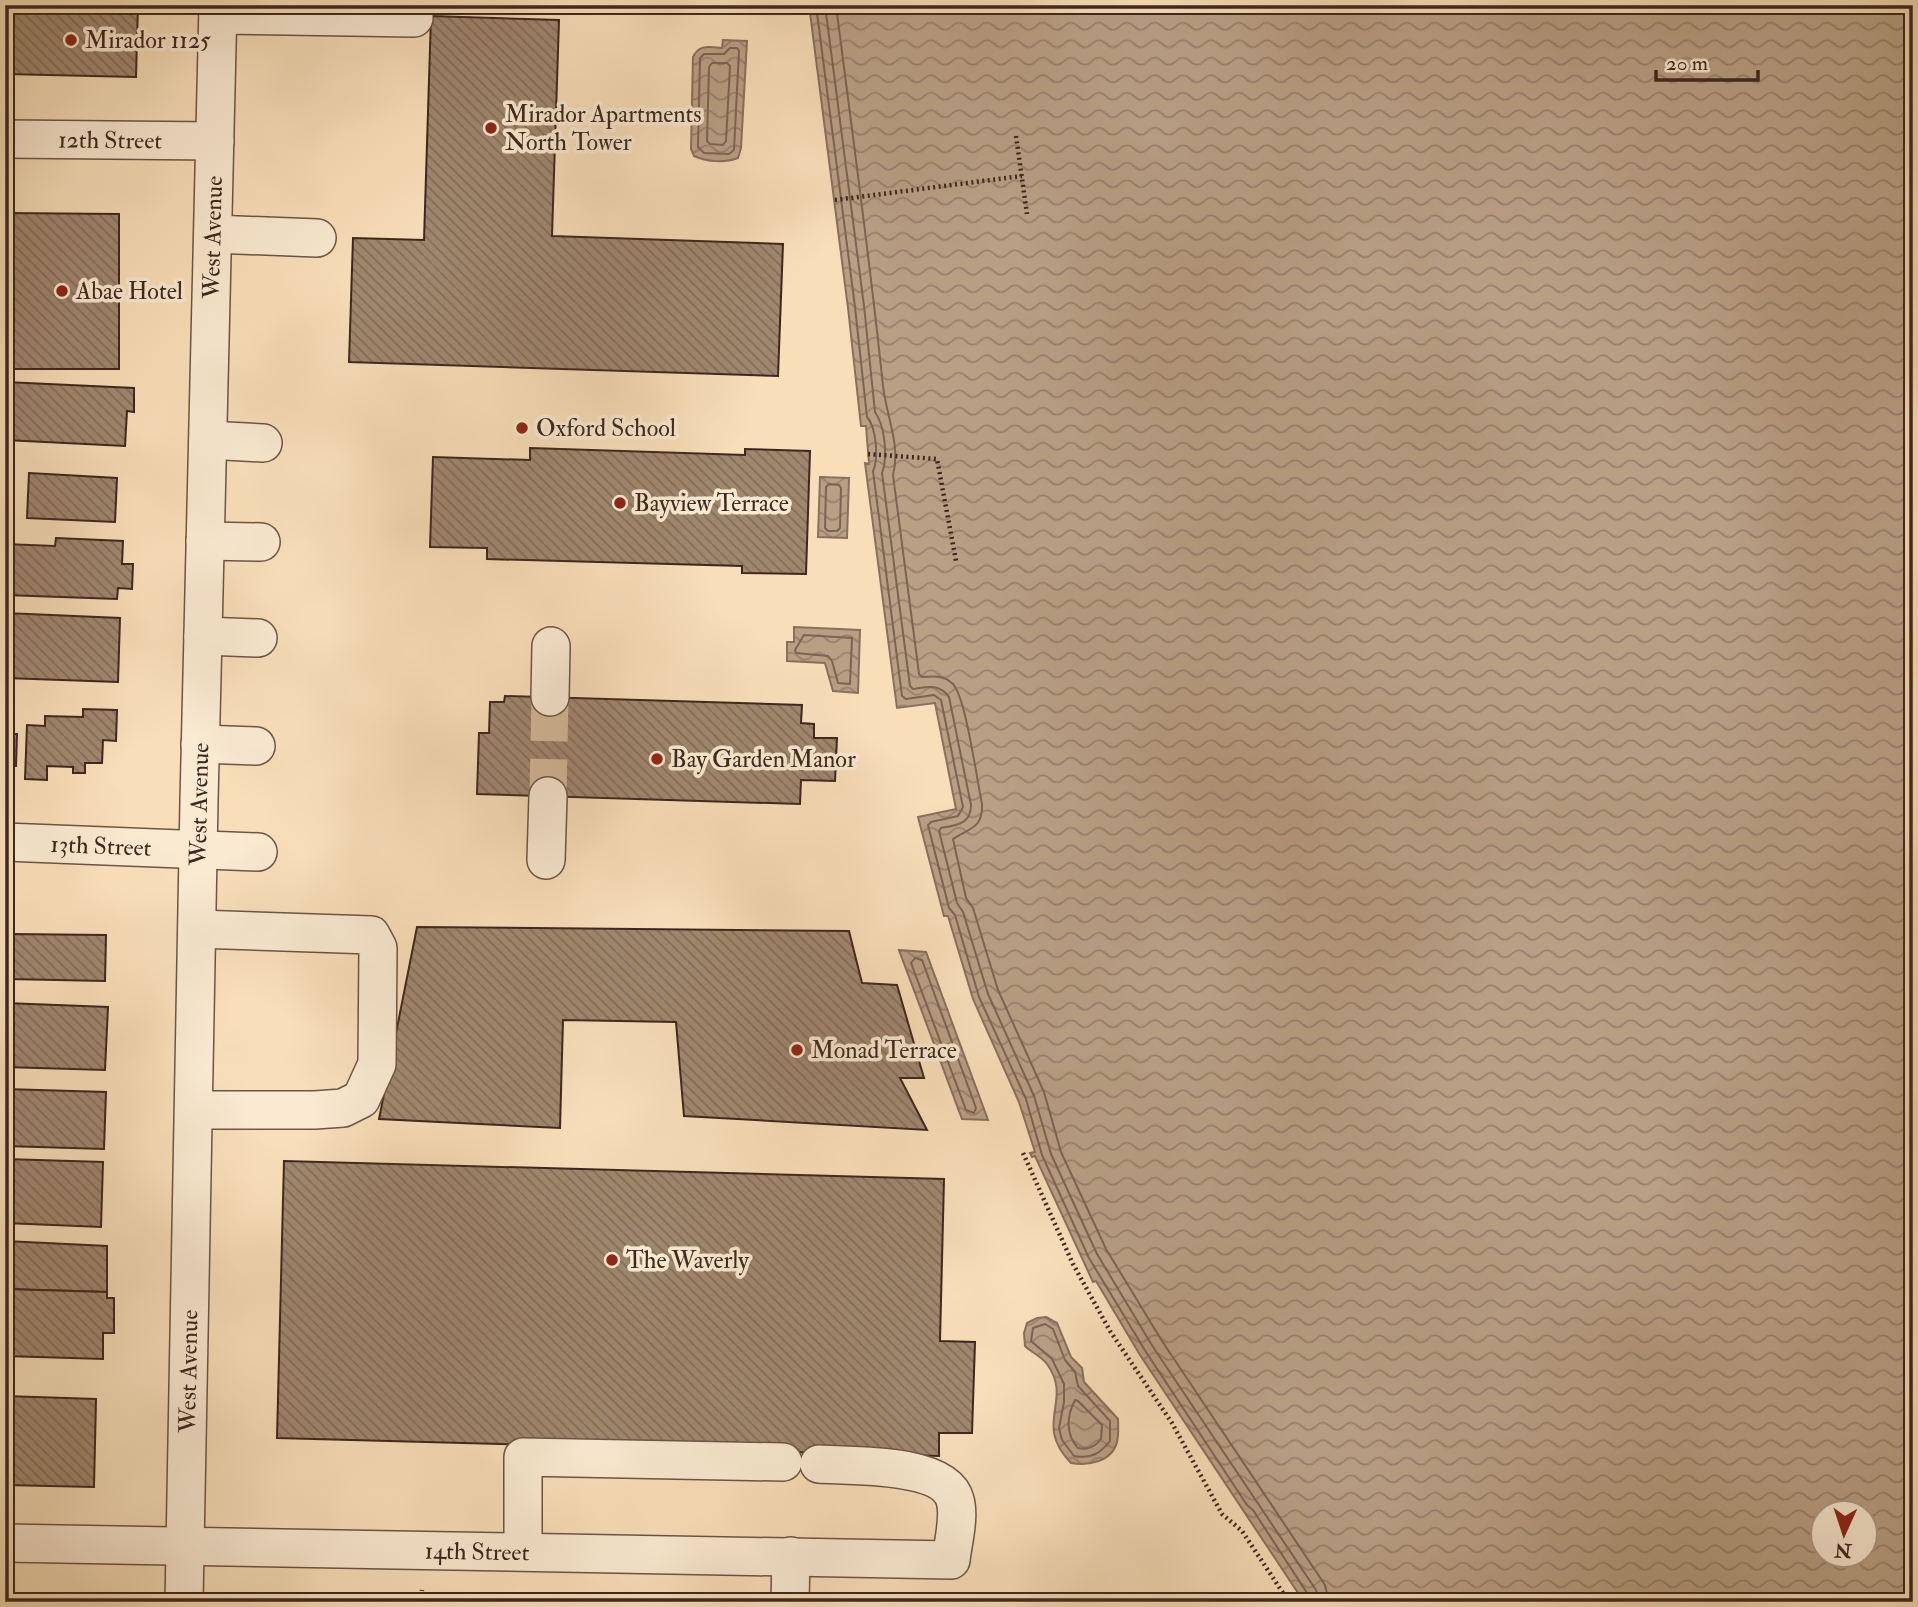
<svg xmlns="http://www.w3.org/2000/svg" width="1918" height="1607" font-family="'IM FELL Double Pica',serif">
<defs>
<pattern id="water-waves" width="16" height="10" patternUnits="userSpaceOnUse" patternTransform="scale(1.75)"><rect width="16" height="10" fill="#b9a085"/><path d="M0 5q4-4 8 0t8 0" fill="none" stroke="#98826c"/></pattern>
<pattern id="building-back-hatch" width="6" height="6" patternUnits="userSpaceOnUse" patternTransform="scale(1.75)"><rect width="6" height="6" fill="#9f876f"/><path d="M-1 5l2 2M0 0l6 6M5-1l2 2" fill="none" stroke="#836e5b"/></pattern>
</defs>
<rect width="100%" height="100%" fill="#f8dfba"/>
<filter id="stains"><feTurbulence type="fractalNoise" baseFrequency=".00286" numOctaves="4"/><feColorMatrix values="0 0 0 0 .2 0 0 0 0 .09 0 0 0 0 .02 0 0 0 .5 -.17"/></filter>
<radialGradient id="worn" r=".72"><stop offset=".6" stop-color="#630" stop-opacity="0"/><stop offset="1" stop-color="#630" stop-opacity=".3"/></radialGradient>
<!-- water -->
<g fill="url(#water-waves)" stroke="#88705c" stroke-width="2" fill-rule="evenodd">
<path d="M809,5H1913V1602H1304L1140,1355L1096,1281L1093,1282L1035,1156L1032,1157L1030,1153L1035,1152L1019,1102L973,999L948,916H944L918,817L956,809L935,703L897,708L865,463L869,464L866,426H861L848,308ZM1824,1512H1866V1554H1824Z"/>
<path d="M723,40L747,41L741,148L738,158C725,163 707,162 694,156L691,149L693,57C699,44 709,47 722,48Z"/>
<polygon points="820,477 849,478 847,538 818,537"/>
<polygon points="794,627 860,630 858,693 833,691 825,663 787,661 787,642 794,642"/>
<polygon points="899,950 926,952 988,1120 962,1119"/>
<path d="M1046,1317L1057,1323L1071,1357L1082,1368L1084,1382L1118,1419C1118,1426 1119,1435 1117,1442C1112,1462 1088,1466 1071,1463C1032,1423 1074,1401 1047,1364C1042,1357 1031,1352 1025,1346L1024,1333L1027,1323L1037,1318Z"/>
</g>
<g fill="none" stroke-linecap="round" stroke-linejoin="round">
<!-- shore -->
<g stroke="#7c6452" stroke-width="2">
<path d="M816,5L855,307L867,417C876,427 879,458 873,471L902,696L906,699L934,695L941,700L963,807L958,816L931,822L928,825L949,908L955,915L979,997L1026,1099L1042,1155L1089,1258L1146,1352L1247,1505L1253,1510L1309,1596L1310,1602"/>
<path d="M825,5L864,306L875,412C885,426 888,457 882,473L910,686L913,689C927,687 939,683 949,697L971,805C971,824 957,825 941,828L939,831L957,903L963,912L988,994L1034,1096L1051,1154L1097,1254L1153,1347L1316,1590L1319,1602"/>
<path d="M836,5C852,132 870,259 883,386C886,415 901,445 893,475L919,674L922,677C933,676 944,675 953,684C966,698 977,781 982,804C983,829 969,828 953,839L966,898L973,908L998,990L1044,1092L1061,1152L1106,1249L1162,1341L1325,1585L1329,1602"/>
<polygon points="730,48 737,48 739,51 734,150 729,154 704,153 698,147 700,58 704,54 724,54"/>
<polygon points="712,63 727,63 730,66 726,141 723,145 710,144 707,141 709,67"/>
<polygon points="829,484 839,485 841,488 840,528 837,531 828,531 825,528 826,487"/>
<polygon points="804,635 852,638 850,684 838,683 832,661 828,656 796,653 795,650"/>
<polygon points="915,958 922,960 976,1108 974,1113 966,1110 911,963"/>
<path d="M1045,1324L1053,1329L1065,1360L1075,1372L1078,1386L1110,1421V1441C1100,1454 1090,1459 1074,1456L1062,1440L1059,1428L1064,1402V1384L1052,1359L1031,1341L1033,1328Z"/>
<path d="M1075,1400L1078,1401L1102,1425L1101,1439C1095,1447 1087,1450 1078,1448C1065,1434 1067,1415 1075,1400Z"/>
</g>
</g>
<!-- building -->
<g fill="url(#building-back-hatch)" stroke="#3e271e" stroke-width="2">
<polygon points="5,5 138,5 136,77 5,74"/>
<polygon points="431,16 559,20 552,236 783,244 778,376 349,362 353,238 424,240"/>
<polygon points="5,213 119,214 119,369 5,369"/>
<polygon points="5,382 134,388 134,412 127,411 125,446 5,440"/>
<polygon points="530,448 745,455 745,449 810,451 806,574 742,573 742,566 487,559 487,548 430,547 433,457 530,460"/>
<polygon points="29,473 117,478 115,522 27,518"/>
<polygon points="56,538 123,541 122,564 133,564 132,589 118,588 117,599 5,595 5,544 55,546"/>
<polygon points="5,613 120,618 118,682 5,678"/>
<polygon points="505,696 802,705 801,723 814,724 814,738 837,738 835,781 801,780 800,804 477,794 479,733 489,733 490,702 504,702"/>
<polygon points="83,709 117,710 116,741 103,740 102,763 85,763 85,773 73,773 73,767 47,766 47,780 25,779 27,725 45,726 45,716 83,717"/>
<polygon points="5,734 17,734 16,766 5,766"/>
<polygon points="417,927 849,931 862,983 897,985 924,1078 900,1078 927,1130 684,1116 676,1022 563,1020 560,1128 379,1119"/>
<polygon points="9,934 106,935 105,981 8,979"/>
<polygon points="5,1003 108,1007 105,1070 5,1067"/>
<polygon points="5,1089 106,1092 104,1149 5,1146"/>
<polygon points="5,1159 103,1162 101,1227 5,1223"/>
<polygon points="284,1161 944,1179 940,1341 975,1342 972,1433 939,1433 939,1456 277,1438"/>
<polygon points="5,1241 107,1246 107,1292 5,1289"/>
<polygon points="5,1289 107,1292 107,1298 114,1298 114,1333 103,1333 103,1359 5,1356"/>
<polygon points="5,1396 96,1399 94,1487 5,1485"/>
</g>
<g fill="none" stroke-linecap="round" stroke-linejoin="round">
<!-- minor-tunnel -->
<polyline stroke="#d3ba9b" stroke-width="37" stroke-dasharray="37 18" stroke-linecap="butt" points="548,796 550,697"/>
<!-- minor casing -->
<g stroke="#6c5545" stroke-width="40">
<g id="minor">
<polyline points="218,15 414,18"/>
<path id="s1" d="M5,139L215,141"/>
<polyline points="213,234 317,238"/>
<polyline points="208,440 263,443"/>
<polyline points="205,541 261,542"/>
<polyline points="203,636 258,638"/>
<polyline points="550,697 551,646"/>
<polyline points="200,744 256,746"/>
<path id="s2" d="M5,842L258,852"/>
<polyline points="546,860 548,796"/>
<polyline points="194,1110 315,1110 343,1108 361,1099 377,1064 378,948 371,935 197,929"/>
<path id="s3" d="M5,1543L951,1560C953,1542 960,1517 955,1500C945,1462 850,1466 819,1464"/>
<polyline points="523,1551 523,1457 783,1462"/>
<path id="s4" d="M184,1602L199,801L218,5"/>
<polyline points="790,1602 791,1556"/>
</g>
</g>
<!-- path -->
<g stroke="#3e271e" stroke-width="4.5" stroke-dasharray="2 3.5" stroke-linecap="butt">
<polyline points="1016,136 1027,214"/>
<polyline points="835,200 1022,176"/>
<polyline points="868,454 937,459 956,561"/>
<polyline points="1023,1153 1073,1264 1110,1331 1172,1423 1222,1514 1242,1531 1289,1602"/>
<polyline points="421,1602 422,1590"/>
</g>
<!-- minor -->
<use href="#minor" stroke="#faead2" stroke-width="37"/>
</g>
<!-- markers -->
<g fill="#8f2418" stroke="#faead2" stroke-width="2.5">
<circle cx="71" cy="40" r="7"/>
<circle cx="491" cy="128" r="7"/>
<circle cx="62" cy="291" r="7"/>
<circle cx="522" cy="428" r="7"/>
<circle cx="620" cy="503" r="7"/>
<circle cx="657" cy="759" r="7"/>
<circle cx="797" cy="1050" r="7"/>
<circle cx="612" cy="1260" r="7"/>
</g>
<g text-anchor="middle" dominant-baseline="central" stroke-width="7" stroke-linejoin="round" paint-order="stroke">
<!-- poi labels -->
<g font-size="24" fill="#3e271e" stroke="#faead2" text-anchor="start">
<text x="85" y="40">Mirador 1125</text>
<text x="505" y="114">Mirador Apartments<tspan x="505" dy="28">North Tower</tspan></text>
<text x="76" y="291">Abae Hotel</text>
<text x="536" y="428">Oxford School</text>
<text x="634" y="503">Bayview Terrace</text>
<text x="671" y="759">Bay Garden Manor</text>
<text x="811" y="1050">Monad Terrace</text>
<text x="626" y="1260">The Waverly</text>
</g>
<!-- street labels -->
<g font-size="24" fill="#3e271e" stroke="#faead2">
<text stroke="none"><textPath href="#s1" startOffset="105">12th Street</textPath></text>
<text stroke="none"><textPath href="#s4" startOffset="1365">West Avenue</textPath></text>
<text stroke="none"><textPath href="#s4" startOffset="798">West Avenue</textPath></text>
<text stroke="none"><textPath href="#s2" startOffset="96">13th Street</textPath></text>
<text stroke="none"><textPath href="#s4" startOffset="231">West Avenue</textPath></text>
<text stroke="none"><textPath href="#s3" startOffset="472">14th Street</textPath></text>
</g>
</g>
<!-- margin -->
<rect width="1918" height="1607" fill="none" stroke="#f8dfba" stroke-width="28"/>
<rect x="7" y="7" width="1904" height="1593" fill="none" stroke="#3e271e" stroke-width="3.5"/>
<rect x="14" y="14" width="1890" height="1579" fill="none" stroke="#3e271e" stroke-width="2"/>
<!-- north arrow -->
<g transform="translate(1844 1534) rotate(183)"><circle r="33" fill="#faead2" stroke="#af9c8a" stroke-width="2"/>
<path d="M0-5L12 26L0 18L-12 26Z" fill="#8f2418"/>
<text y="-10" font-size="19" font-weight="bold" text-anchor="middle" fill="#3e271e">N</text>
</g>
<!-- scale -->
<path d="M1656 70v10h102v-10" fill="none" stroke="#3e271e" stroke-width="3.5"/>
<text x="1666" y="70" font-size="21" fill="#3e271e" stroke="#faead2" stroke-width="5" paint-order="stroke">20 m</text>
<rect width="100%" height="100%" filter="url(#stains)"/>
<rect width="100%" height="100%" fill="url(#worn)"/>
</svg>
